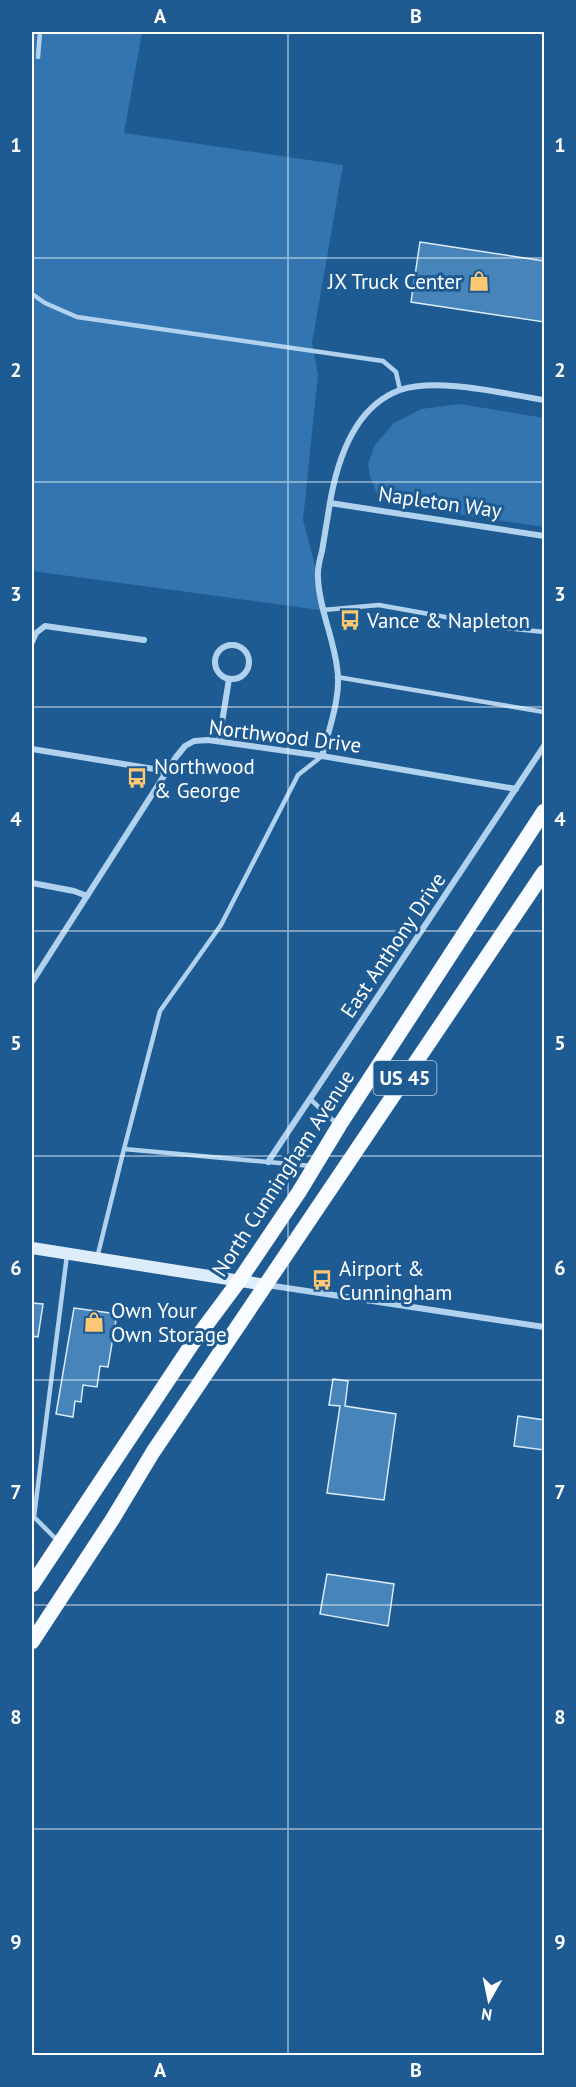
<svg xmlns="http://www.w3.org/2000/svg" width="576" height="2087" font-family="'PT Sans',sans-serif">
<rect width="100%" height="100%" fill="#1f5b93"/>
<!-- green -->
<g fill="#3275b0">
<polygon points="32,32 142,32 124,133 343,165 312,343 318,375 303,520 327,611 32,571"/>
<polygon points="460,404 544,418 544,527 389,504 377,494 370,477 368,464 375,445 394,423 421,409"/>
</g>
<!-- building -->
<g fill="#4784b9" stroke="#d7eafa" stroke-width="1.5">
<polygon points="420,242 544,261 544,322 411,302"/>
<polygon points="32,1303 43,1304 38,1337 32,1336"/>
<polygon points="74,1308 117,1314 108,1367 100,1366 97,1387 83,1385 81,1402 75,1401 73,1417 56,1414"/>
<polygon points="333,1379 348,1381 345,1406 396,1414 384,1500 327,1493 340,1406 329,1405"/>
<polygon points="518,1416 544,1420 544,1450 514,1446"/>
<polygon points="327,1574 394,1584 388,1626 320,1614"/>
</g>
<g fill="none" stroke-linecap="round" stroke-linejoin="round">
<!-- lane -->
<g stroke="#b1d2ee" stroke-width="4.5">
<polyline points="38,57 40,32"/>
<polyline points="32,294 45,303 77,317 383,361 396,372 400,390"/>
<polyline points="323,610 379,605 506,628 544,632"/>
<polyline points="337,677 544,712"/>
<polyline points="310,1099 337,1124"/>
<polyline points="124,1149 160,1011 221,925 298,775 322,756"/>
<polyline points="97,1258 124,1149 312,1166"/>
<polyline points="58,1541 34,1517 67,1255"/>
</g>
<!-- street -->
<g stroke="#b1d2ee" stroke-width="6">
<polyline points="330,503 544,536"/>
<polyline points="32,642 36,633 45,626 144,640"/>
<circle cx="232" cy="662" r="17"/>
<polyline points="219,741 229,679"/>
<polyline points="32,749 154,769 165,773"/>
<path d="M322,756C329,729 342,695 337,667C333,636 319,608 318,578C317,569 320,559 322,551C325,533 328,515 331,497C339,455 356,406 400,390C437,377 505,394 544,400"/>
<polyline points="32,883 74,891 87,896"/>
<polyline points="32,982 176,757 185,746 194,741 208,740 322,756 516,789"/>
<polyline points="268,1162 544,746"/>
<polyline points="267,1285 544,1327"/>
</g>
<!-- secondary -->
<polyline stroke="#ddecfa" stroke-width="12" points="32,1248 266,1285"/>
<!-- primary -->
<g stroke="#f8fbff" stroke-width="15">
<polyline points="32,1585 192,1344 239,1281 299,1192 339,1126 544,811"/>
<polyline points="32,1642 112,1520 153,1452 544,872"/>
</g>
</g>
<!-- grid -->
<path fill="none" stroke="#fff" stroke-width="1.5" stroke-opacity="0.55" d="M288,32V2056M32,258H544M32,482H544M32,707H544M32,931H544M32,1156H544M32,1380H544M32,1605H544M32,1829H544"/>
<!-- icons -->
<defs>
<g id="shop-bare" transform="scale(1.62)"><path d="M-5-2.5h2.3a2.7 3.5 0 0 1 5.4 0H5L5.5 6h-11ZM-1.5-2.5h3a1.5 2.3 0 0 0-3 0Z" fill="#fcc871" stroke="#1f5b93" stroke-width="2.5" paint-order="stroke"/></g>
<g id="bus-bare" transform="scale(1.62)"><path d="M-5-6H5V4H4V6H2V4H-2V6H-4V4H-5ZM-3.5-4V0h7V-4ZM-3.5 1.2v1.5H-2V1.2ZM2 1.2v1.5H3.5V1.2Z" fill="#fcc871" stroke="#1f5b93" stroke-width="2.5" paint-order="stroke"/></g>
</defs>
<g fill-rule="evenodd">
<use href="#shop-bare" x="479" y="281"/>
<use href="#bus-bare" x="350" y="620"/>
<use href="#bus-bare" x="137" y="778"/>
<use href="#bus-bare" x="322" y="1280"/>
<use href="#shop-bare" x="94" y="1322"/>
</g>
<g text-anchor="middle" dominant-baseline="central" stroke-width="6" stroke-linejoin="round" paint-order="stroke">
<!-- shield labels -->
<rect fill="#1f5b93" stroke="#bccedf" stroke-width="1.5" x="373.5" y="1061" width="63" height="34" rx="4.5"/>
<g font-size="20" font-weight="bold" fill="#fff">
<text x="405" y="1078">US 45</text>
</g>
<!-- poi labels -->
<g font-size="21" fill="#fff" stroke="#1f5b93" text-anchor="start">
<text x="462" y="281" text-anchor="end">JX Truck Center</text>
<text x="367" y="620">Vance &amp; Napleton</text>
<text x="154" y="766">Northwood<tspan x="154" dy="24">&amp; George</tspan></text>
<text x="339" y="1268">Airport &amp;<tspan x="339" dy="24">Cunningham</tspan></text>
<text x="111" y="1310">Own Your<tspan x="111" dy="24">Own Storage</tspan></text>
</g>
<!-- street labels -->
<g font-size="21" fill="#fff" stroke="#1f5b93">
<text transform="translate(440 502) rotate(8)">Napleton Way</text>
<text transform="translate(285 736) rotate(7)">Northwood Drive</text>
<text transform="translate(393 945) rotate(-56)">East Anthony Drive</text>
<text transform="translate(283 1173) rotate(-57)">North Cunningham Avenue</text>
</g>
</g>
<!-- border -->
<rect width="576" height="2087" fill="none" stroke="#1f5b93" stroke-width="66"/>
<!-- north arrow -->
<g transform="translate(489 2000) rotate(189)" stroke="#1f5b93" stroke-width="4.5" paint-order="stroke">
<path d="M0-4.5L10 22L0 15L-10 22Z" fill="#ffffff"/>
<text y="-9" font-size="16" font-weight="bold" text-anchor="middle" fill="#ffffff">N</text>
</g>
<rect x="33" y="33" width="510" height="2021" fill="none" stroke="#fff" stroke-width="2"/>
<g font-size="20" text-anchor="middle" font-weight="bold" fill="#fff">
<text x="160" y="23">A</text>
<text x="416" y="23">B</text>
<text x="16" y="152">1</text>
<text x="560" y="152">1</text>
<text x="16" y="377">2</text>
<text x="560" y="377">2</text>
<text x="16" y="601">3</text>
<text x="560" y="601">3</text>
<text x="16" y="826">4</text>
<text x="560" y="826">4</text>
<text x="16" y="1050">5</text>
<text x="560" y="1050">5</text>
<text x="16" y="1275">6</text>
<text x="560" y="1275">6</text>
<text x="16" y="1499">7</text>
<text x="560" y="1499">7</text>
<text x="16" y="1724">8</text>
<text x="560" y="1724">8</text>
<text x="16" y="1949">9</text>
<text x="560" y="1949">9</text>
<text x="160" y="2077">A</text>
<text x="416" y="2077">B</text>
</g>
</svg>
